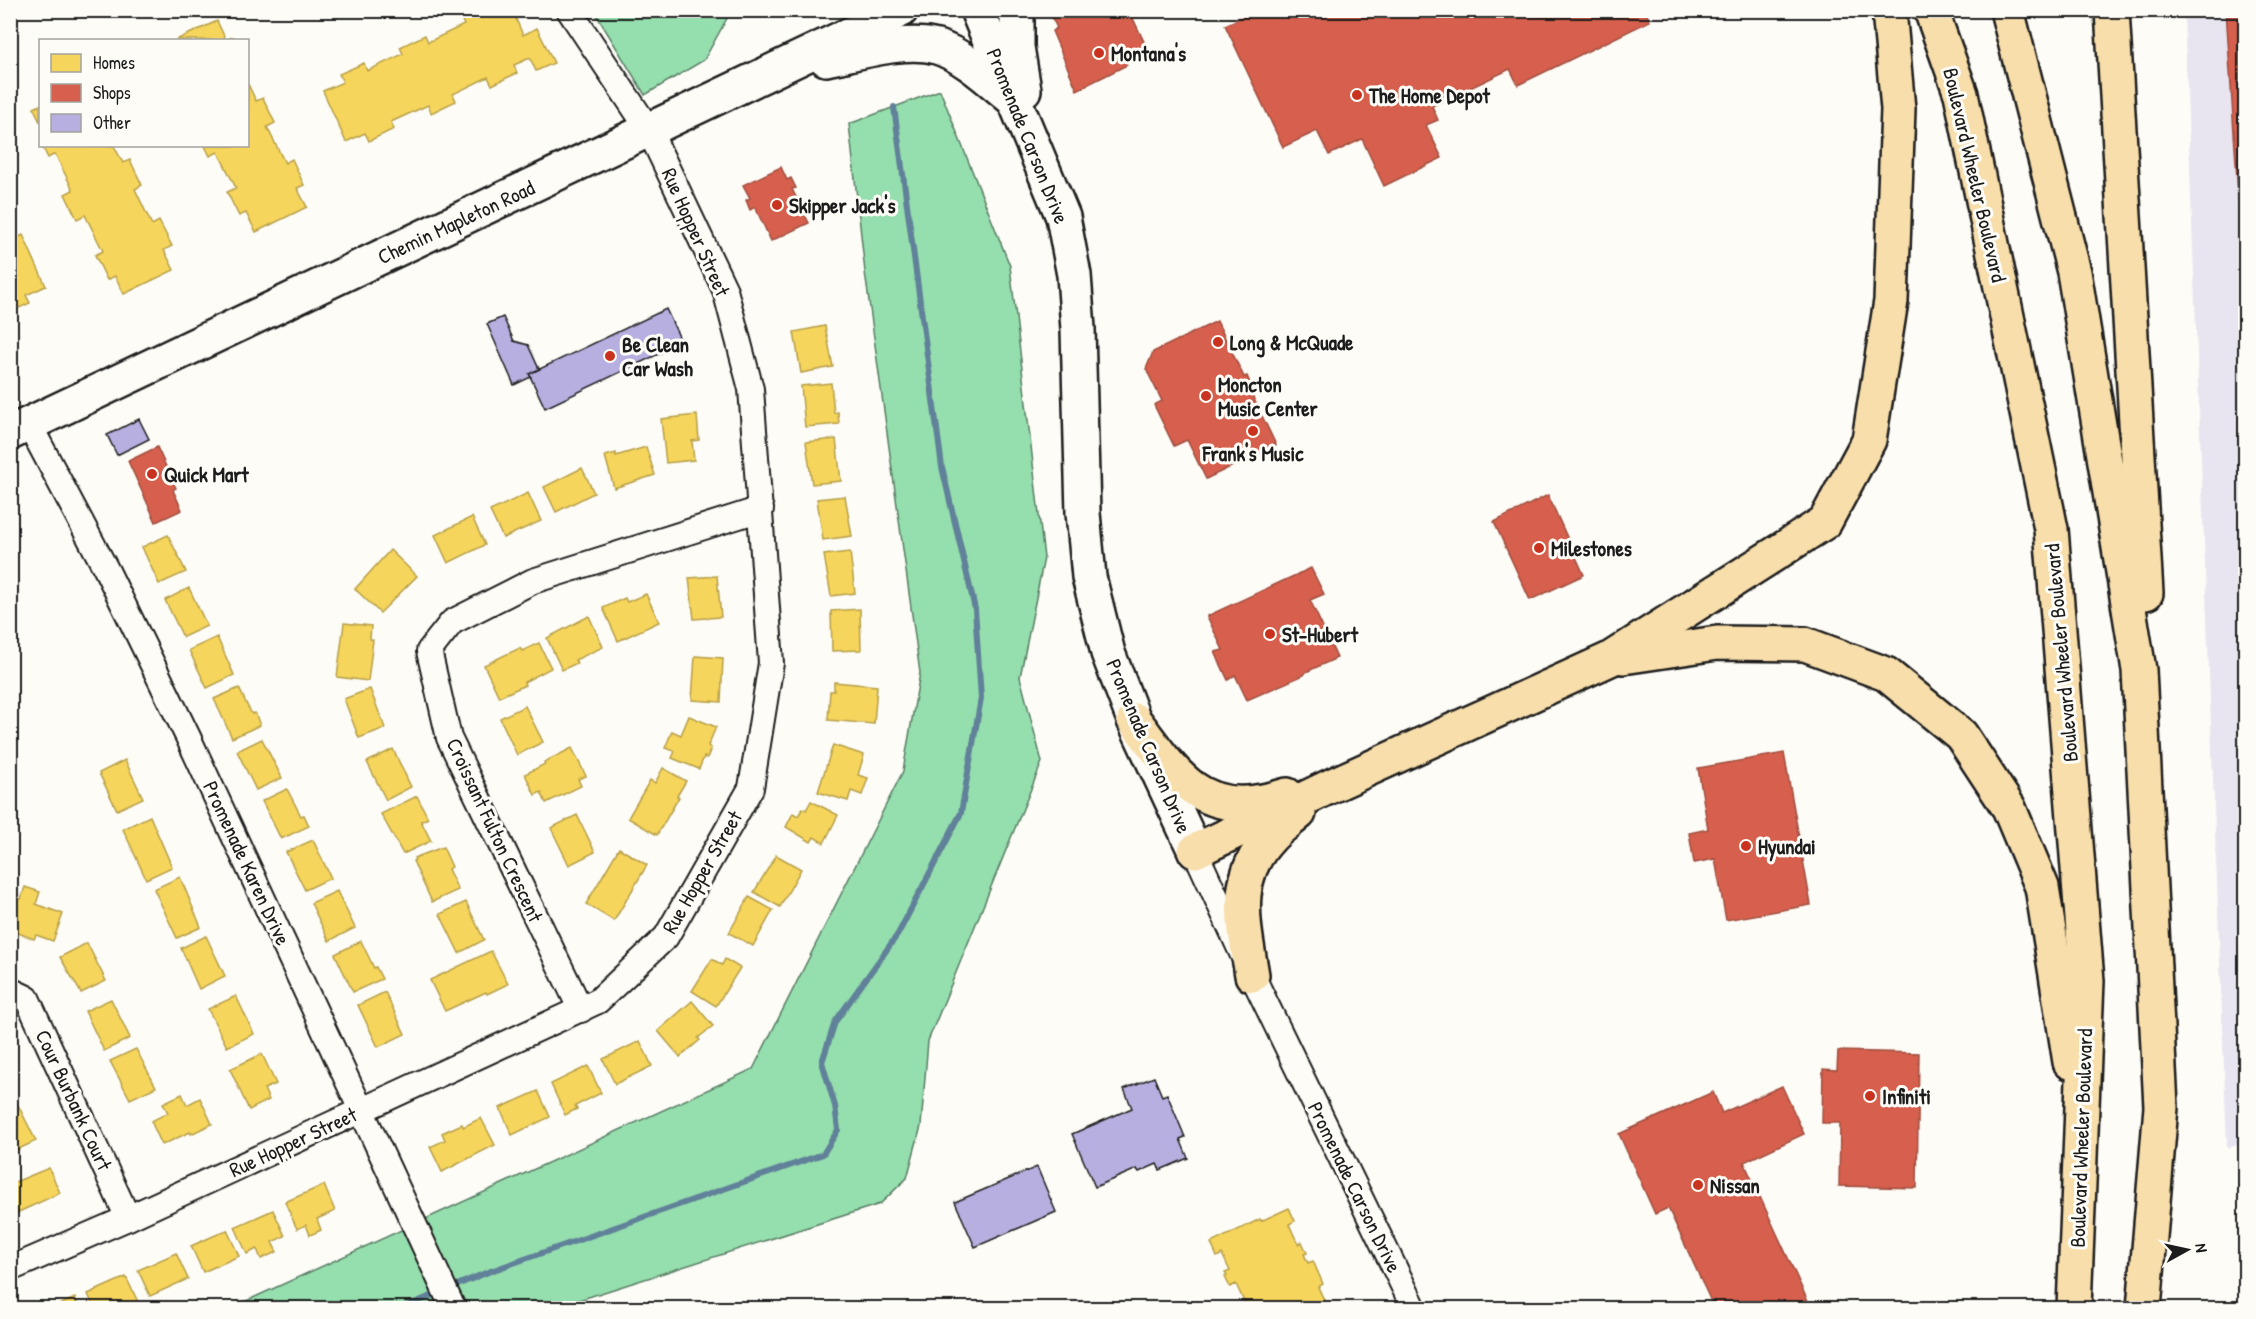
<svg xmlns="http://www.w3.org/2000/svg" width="2256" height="1319" font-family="'Patrick Hand',sans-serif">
<rect width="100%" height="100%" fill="#fdfcf7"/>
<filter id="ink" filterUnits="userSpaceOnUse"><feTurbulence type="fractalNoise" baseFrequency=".0167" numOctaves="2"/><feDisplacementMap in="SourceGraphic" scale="12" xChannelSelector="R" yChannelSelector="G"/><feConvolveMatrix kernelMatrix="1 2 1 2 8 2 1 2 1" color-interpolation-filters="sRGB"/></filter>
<g filter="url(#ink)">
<!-- built -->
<polygon fill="#e8e5f0" points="2184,11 2246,11 2246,1140 2227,1148"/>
<!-- green -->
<g fill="#95dead" stroke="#587d64" stroke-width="1.5">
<polygon points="594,11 731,11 704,60 645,95"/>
<polygon points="940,90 1010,266 1044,558 1020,677 1042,762 928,1041 921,1126 907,1178 880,1204 554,1308 231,1308 753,1069 903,771 920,673 865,272 849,124"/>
</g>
<!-- homes -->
<g fill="#f6d55c" stroke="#b59e49" stroke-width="1.5">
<polygon points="477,10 489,10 490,12 494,10 512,10 523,35 537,28 554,63 536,71 530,58 514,65 517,73 492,85 488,77 453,94 456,101 431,113 428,105 391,122 394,129 369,141 365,133 346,142 323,91 343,82 339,74 364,63 367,71 403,54 400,47 425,35 428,42 464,25 461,18"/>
<polygon points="217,21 226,40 233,37 235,40 176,40"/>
<polygon points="248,84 256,101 263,98 275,123 267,127 285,163 292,159 304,185 297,188 307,207 256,232 246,213 239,216 227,192 236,188 218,152 210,156 205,146 248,146"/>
<polygon points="40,105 40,122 34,108"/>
<polygon points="42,146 114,146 123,163 130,160 142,185 135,189 152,225 159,221 172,246 164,250 174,270 124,294 115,276 107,280 95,255 103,251 85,215 77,219 65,194 73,190 55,154 48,158"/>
<polygon points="23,235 46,286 26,295 30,303 10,312 10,241"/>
<polygon points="825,326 833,367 801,373 794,332"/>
<polygon points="831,383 834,413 838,412 839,424 805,427 801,386"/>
<polygon points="697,415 699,440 692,441 694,460 666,463 661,419"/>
<polygon points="836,439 841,481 812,484 806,442"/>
<polygon points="646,447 655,475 614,488 605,456 616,453 616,456"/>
<polygon points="582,468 594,493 556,512 544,487"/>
<polygon points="528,493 541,521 503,538 490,511"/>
<polygon points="845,496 852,536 823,540 817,499"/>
<polygon points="472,517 485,545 448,563 435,535"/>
<polygon points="168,535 186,572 159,584 142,547"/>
<polygon points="390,550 417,576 380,613 355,589"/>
<polygon points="850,552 855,593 831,596 824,555"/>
<polygon points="717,576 721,617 694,619 689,578"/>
<polygon points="189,588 207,626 183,637 165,600"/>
<polygon points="646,594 659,622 618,641 603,608 625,598 627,602"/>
<polygon points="860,609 861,650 832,651 831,611"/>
<polygon points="589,616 603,647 575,660 577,663 562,670 547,638"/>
<polygon points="344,623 371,626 370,639 373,640 368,681 337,677"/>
<polygon points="217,637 234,675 207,688 189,650"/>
<polygon points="539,643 551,668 524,682 525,685 499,697 484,665 520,648 522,651"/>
<polygon points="695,656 723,658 721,702 692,700"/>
<polygon points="834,682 877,686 874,724 828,720 830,691 834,691"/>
<polygon points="239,688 248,707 252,714 255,713 260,725 232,738 214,699"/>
<polygon points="370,689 385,728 359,738 344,699"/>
<polygon points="525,706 543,742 517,755 500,718"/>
<polygon points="689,716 716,727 708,746 711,748 707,758 704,757 699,769 672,758 675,751 665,748 672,731 681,735"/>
<polygon points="262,739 282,778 256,790 237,751"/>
<polygon points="833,745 864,755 858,775 868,778 862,795 851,791 848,801 818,792"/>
<polygon points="572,748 586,776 578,779 581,786 546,803 541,792 535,795 525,774 545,764 544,762"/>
<polygon points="393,749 411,787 386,800 367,762"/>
<polygon points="125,760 143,798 117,810 99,773"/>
<polygon points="663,768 686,781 677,796 679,797 657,835 628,818 650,780 655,783"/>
<polygon points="287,789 301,816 304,815 309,826 281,839 262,801"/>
<polygon points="417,796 428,818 421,821 431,841 403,854 381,814"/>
<polygon points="811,801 838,815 824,843 814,837 811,842 786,827 793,813 798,816 803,808 806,810"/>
<polygon points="577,815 595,852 569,865 551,828"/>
<polygon points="150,816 172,867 146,879 123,829"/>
<polygon points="313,840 331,878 305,890 286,852"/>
<polygon points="443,847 452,867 448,869 458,890 432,902 413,861 415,860 414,858"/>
<polygon points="619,848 647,865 614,921 586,904"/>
<polygon points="776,855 801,869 780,907 754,892"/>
<polygon points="180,877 201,927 177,938 154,889"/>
<polygon points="25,887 40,892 36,904 63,914 53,941 36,935 34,939 10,930 10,896 21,899"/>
<polygon points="337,891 355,928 329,941 311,903"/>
<polygon points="749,897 773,910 753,946 729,933"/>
<polygon points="466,902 484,940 459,953 440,914"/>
<polygon points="206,936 225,976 199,989 181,948"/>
<polygon points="361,941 374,968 376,967 382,979 353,992 335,954"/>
<polygon points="87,943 106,981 81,993 60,957"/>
<polygon points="491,951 508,984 487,994 486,992 445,1011 430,980"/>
<polygon points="712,959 722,965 725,959 740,968 716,1006 692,991"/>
<polygon points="385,992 405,1034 378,1047 358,1005"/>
<polygon points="236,996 254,1034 227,1047 208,1009"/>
<polygon points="111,999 130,1038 104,1051 85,1011"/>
<polygon points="692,1001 713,1026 698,1038 700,1040 680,1057 658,1031"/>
<polygon points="640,1041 652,1066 615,1084 603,1059"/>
<polygon points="136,1049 156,1087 130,1099 110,1061"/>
<polygon points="262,1054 276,1084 264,1089 269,1100 249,1110 230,1069"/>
<polygon points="588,1066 601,1093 575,1106 577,1109 565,1115 551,1084"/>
<polygon points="538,1091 550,1117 512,1135 500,1108"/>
<polygon points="182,1094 187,1105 200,1098 212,1124 191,1134 190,1132 162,1145 151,1121 168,1113 163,1103"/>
<polygon points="17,1103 36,1141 10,1153 10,1106"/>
<polygon points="481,1118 495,1145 442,1172 430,1147 445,1140 442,1133 462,1124 463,1127"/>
<polygon points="49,1168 60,1193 10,1216 10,1184"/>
<polygon points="324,1185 335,1211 317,1219 321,1230 310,1235 306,1225 297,1229 285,1202"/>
<polygon points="1289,1208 1295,1221 1289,1224 1298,1244 1302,1242 1307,1253 1304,1254 1308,1263 1313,1261 1323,1284 1318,1287 1326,1304 1331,1302 1334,1308 1241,1308 1239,1306 1245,1304 1236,1284 1230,1287 1225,1277 1227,1276 1225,1273 1230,1271 1222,1254 1217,1257 1211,1243 1260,1219 1261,1221"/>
<polygon points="273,1210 285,1236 272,1242 277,1252 261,1259 257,1249 247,1254 235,1227"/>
<polygon points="227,1230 239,1256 203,1272 191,1246"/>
<polygon points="176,1253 188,1279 150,1296 138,1270"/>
<polygon points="126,1277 138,1302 136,1303 138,1306 132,1308 94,1308 88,1294"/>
<polygon points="75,1298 79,1308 52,1308"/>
</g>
<!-- shops -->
<g fill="#d6604d" stroke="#9e4c3e" stroke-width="1.5">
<polygon points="1057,10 1129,10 1147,48 1124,59 1127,65 1077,90 1052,31 1057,28 1050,14"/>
<polygon points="1257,10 1645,10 1650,21 1518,85 1510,69 1432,106 1438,120 1426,125 1442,158 1384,186 1362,139 1329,155 1317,131 1283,147 1225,25"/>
<polygon points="2226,10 2246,10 2246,209 2239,210"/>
<polygon points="781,167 787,180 791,178 796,188 792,189 809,223 771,241 755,207 750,210 746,200 750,198 743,185"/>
<polygon points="1217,321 1244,377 1247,376 1253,390 1250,391 1276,445 1206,479 1187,440 1174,446 1154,405 1162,401 1146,369 1153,352"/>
<polygon points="157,447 176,488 173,490 182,510 156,522 128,461"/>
<polygon points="1548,495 1584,575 1530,600 1494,522"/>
<polygon points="1311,568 1324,594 1310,600 1337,658 1306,672 1304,675 1247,700 1235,675 1228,680 1215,652 1223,650 1207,616"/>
<polygon points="1784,753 1811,905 1726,920 1715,859 1694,863 1689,833 1708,829 1698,768"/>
<polygon points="1838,1051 1919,1053 1917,1188 1839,1186 1840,1123 1822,1123 1823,1069 1837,1070"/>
<polygon points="1782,1086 1804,1134 1744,1162 1811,1308 1714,1308 1668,1208 1655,1214 1619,1134 1713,1092 1722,1113"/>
</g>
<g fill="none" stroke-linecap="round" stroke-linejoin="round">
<!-- stream -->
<g stroke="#608199" stroke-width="6">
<polyline points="450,1288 488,1272 823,1154 838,1130 835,1106 822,1062 835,1022 898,934 961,813 981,698 975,609 942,467 894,107"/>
<polyline points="402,1308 441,1292"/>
</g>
</g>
<!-- building -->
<g fill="#b7afe0" stroke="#1c1c1c" stroke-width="1.5">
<polygon points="666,309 682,343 545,408 529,374"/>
<polygon points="503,317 514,341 528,345 539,369 529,374 531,377 514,385 487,324"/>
<polygon points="139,419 149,439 117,455 107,435"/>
<polygon points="1154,1077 1162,1096 1167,1094 1185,1137 1180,1139 1188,1158 1160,1170 1157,1164 1139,1172 1137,1169 1095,1187 1072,1134 1132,1108 1124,1089"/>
<polygon points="1037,1167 1056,1212 975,1247 955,1202"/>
</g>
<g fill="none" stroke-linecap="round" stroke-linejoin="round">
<!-- street casing -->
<g stroke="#1c1c1c" stroke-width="28">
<g id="street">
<polyline points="29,424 107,571 188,737 453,1308"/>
<polyline points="1195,851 1252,975 1414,1308"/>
<polyline points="10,990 27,998 128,1218"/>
<polyline points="581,1010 449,738 429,651 452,622 533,581 761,509"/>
<polyline points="10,1269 128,1218 598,1001 666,937 751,788 771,663 751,389 725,290 649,130 569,10"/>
</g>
</g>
<!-- secondary casing -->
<g stroke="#1c1c1c" stroke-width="38">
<g id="secondary">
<polyline points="977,10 1063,217 1074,275 1078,329 1083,513 1089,577 1108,653 1134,720 1195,851"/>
<polyline points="1017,10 1017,47 1024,90"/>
<path d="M826,59C858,53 905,38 937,47C964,55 993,83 1014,100"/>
<polyline points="10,433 901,10"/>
</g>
</g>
<!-- highway casing -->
<g stroke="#1c1c1c" stroke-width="38">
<g id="highway">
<polyline points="1931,10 1961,94 2051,529 2087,981 2074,1308"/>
<polyline points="2007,10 2074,272 2139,670 2161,1107 2144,1308"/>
<polyline points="2112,10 2146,593"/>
<polyline points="1623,657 1717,643 1805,644 1886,674 1961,735 2009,808 2042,887 2070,1062"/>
<path d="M1134,720C1167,762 1193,812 1256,802C1266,801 1277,798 1287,795"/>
<polyline points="1195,851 1333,785 1610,659 1825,522 1869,440 1891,301 1898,109 1889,10"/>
<path d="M1252,975C1244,925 1231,878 1271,837C1279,828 1290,821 1299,813"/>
</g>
</g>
<!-- street -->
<use href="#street" stroke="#fdfcf7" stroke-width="24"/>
<!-- secondary -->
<use href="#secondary" stroke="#fdfcf7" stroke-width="33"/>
<!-- highway -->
<use href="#highway" stroke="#f8deab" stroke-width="33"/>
</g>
</g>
<!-- markers -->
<g fill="#c8321e" stroke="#fdfcf7" stroke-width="2">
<circle cx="1099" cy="53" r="6"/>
<circle cx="1357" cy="95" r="6"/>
<circle cx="777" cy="205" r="6"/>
<circle cx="1218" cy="342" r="6"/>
<circle cx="610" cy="356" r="6"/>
<circle cx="1206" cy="396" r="6"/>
<circle cx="1253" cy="431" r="6"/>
<circle cx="152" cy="474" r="6"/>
<circle cx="1539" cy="548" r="6"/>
<circle cx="1270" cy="634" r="6"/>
<circle cx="1746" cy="846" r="6"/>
<circle cx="1870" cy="1096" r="6"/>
<circle cx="1698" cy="1185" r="6"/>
</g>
<g text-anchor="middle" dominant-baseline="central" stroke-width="6" stroke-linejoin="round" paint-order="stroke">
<!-- poi labels -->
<g font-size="21" font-weight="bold" fill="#1c1c1c" stroke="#fdfcf7" text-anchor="start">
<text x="1111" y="53">Montana's</text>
<text x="1369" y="95">The Home Depot</text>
<text x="789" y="205">Skipper Jack's</text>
<text x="1230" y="342">Long &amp; McQuade</text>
<text x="622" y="344">Be Clean<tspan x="622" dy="24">Car Wash</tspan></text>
<text x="1218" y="384">Moncton<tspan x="1218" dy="24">Music Center</tspan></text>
<text x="1253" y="453" text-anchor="middle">Frank's Music</text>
<text x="164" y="474">Quick Mart</text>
<text x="1551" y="548">Milestones</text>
<text x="1282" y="634">St-Hubert</text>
<text x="1758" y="846">Hyundai</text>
<text x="1882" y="1096">Infiniti</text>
<text x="1710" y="1185">Nissan</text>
</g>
<!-- street labels -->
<g font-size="21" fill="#1c1c1c" stroke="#fdfcf7">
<text transform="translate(1028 136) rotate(68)">Promenade Carson Drive</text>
<text transform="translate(1975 175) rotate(77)">Boulevard Wheeler Boulevard</text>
<text transform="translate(456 222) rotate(-25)">Chemin Mapleton Road</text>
<text transform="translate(696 232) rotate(66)">Rue Hopper Street</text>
<text transform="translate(2061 653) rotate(-95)">Boulevard Wheeler Boulevard</text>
<text transform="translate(1149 746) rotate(67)">Promenade Carson Drive</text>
<text transform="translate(495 830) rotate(65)">Croissant Fulton Crescent</text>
<text transform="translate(247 863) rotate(65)">Promenade Karen Drive</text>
<text transform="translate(702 872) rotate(-60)">Rue Hopper Street</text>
<text transform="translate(74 1100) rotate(65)">Cour Burbank Court</text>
<text transform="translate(2081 1138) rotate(-88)">Boulevard Wheeler Boulevard</text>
<text transform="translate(293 1142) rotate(-25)">Rue Hopper Street</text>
<text transform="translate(1355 1187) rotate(64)">Promenade Carson Drive</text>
</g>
</g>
<!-- margin -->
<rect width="2256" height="1319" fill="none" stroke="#fdfcf7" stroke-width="36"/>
<rect x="18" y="18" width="2220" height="1283" fill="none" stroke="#1c1c1c" stroke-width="2" filter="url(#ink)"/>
<!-- legend -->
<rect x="39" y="39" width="210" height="108" fill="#fdfcf7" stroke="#a3a29f" stroke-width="1.5"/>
<rect x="51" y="54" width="30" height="18" fill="#f6d55c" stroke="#a3a29f" stroke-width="1.5"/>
<text x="93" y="69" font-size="18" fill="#1c1c1c">Homes</text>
<rect x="51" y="84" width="30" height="18" fill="#d6604d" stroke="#a3a29f" stroke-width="1.5"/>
<text x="93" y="99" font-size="18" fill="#1c1c1c">Shops</text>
<rect x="51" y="114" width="30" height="18" fill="#b7afe0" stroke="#a3a29f" stroke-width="1.5"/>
<text x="93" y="129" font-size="18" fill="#1c1c1c">Other</text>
<!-- north arrow -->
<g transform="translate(2187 1250) rotate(82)" stroke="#fdfcf7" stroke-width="4.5" paint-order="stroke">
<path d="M0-4.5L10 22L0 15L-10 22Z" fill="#1c1c1c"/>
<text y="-9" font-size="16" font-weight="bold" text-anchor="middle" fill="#1c1c1c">N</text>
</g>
</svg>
